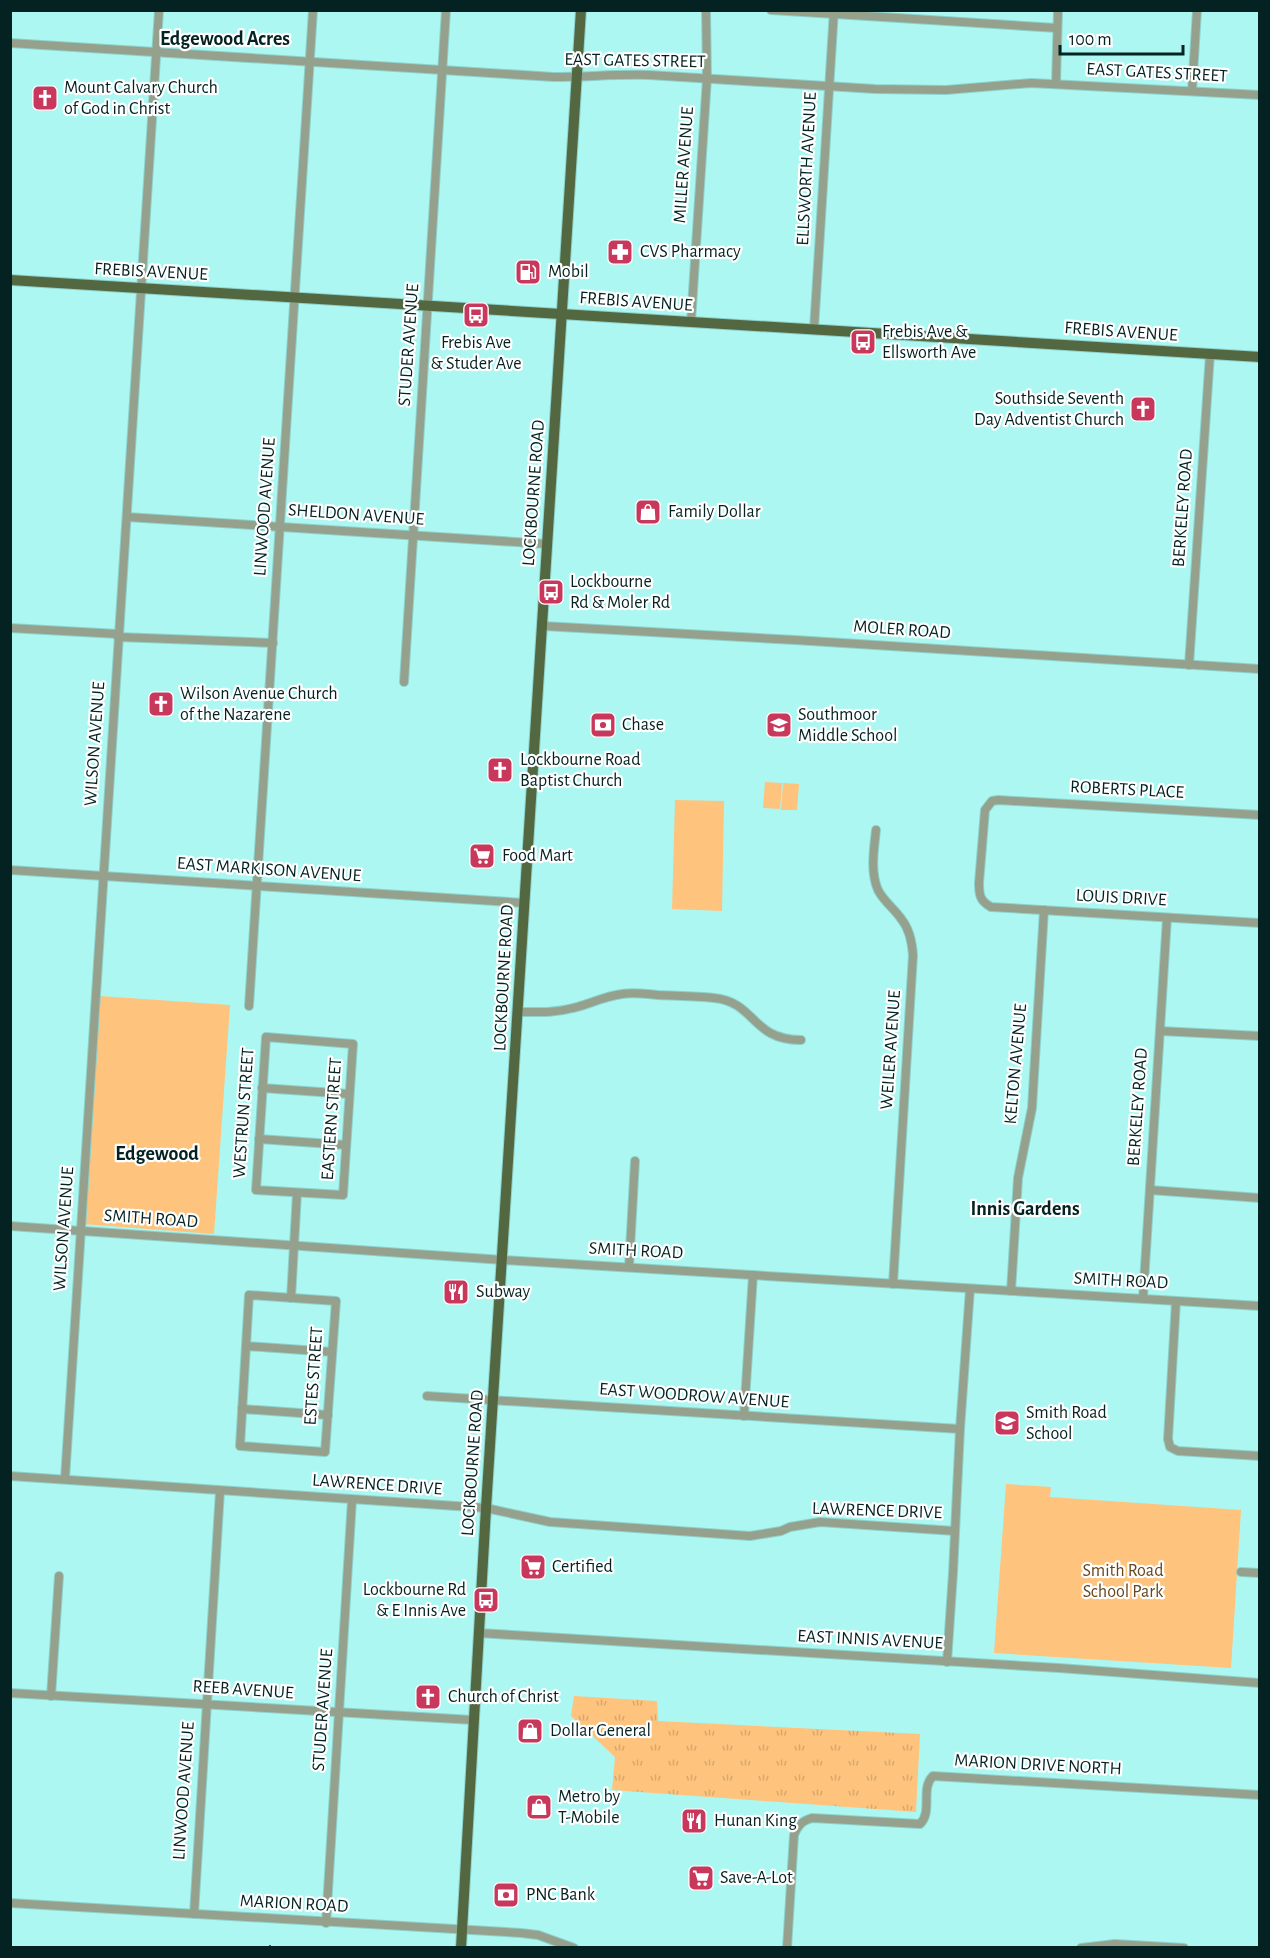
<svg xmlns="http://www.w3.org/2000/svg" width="1270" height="1958" font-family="'Alegreya Sans',sans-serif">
<defs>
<pattern id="grass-tufts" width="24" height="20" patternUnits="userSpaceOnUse" patternTransform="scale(1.5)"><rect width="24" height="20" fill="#fec37d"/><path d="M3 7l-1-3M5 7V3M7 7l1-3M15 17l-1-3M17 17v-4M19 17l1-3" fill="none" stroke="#d8a76c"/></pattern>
</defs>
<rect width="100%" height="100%" fill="#adf7f2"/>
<!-- grass -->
<polygon fill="url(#grass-tufts)" points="574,1696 657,1701 658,1721 920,1734 916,1812 612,1790 615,1757 571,1716"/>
<!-- green -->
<g fill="#fec37d">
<polygon points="765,782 782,783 780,809 763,808"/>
<polygon points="783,783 799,784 797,810 781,810"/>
<polygon points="675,800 724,801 722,911 672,909"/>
<polygon points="100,996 230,1005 214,1234 83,1224"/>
<polygon points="1006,1484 1051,1487 1050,1497 1241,1510 1231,1668 994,1653"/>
</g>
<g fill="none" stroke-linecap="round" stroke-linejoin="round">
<!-- minor casing -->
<g stroke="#8ed1cc" stroke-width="10">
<g id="minor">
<polyline points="771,10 1057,28"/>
<path d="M10,43L554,77C586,77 617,74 649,75L875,89L946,90L1031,83L1260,95"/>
<polyline points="1056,84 1058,10"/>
<polyline points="1192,91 1197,10"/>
<polyline points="691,322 707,78 706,10"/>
<polyline points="814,329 834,10"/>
<polyline points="127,517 547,544"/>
<polyline points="543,626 795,640 1260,669"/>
<polyline points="10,628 118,634"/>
<polyline points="118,637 273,643"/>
<polyline points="1189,665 1210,354"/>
<polyline points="404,682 446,10"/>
<path d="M1260,815L998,800L992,801L985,810L979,883C979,895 980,901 991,907L1260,923"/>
<path d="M876,830C874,849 870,872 878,890C884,902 895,909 902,920C910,930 912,942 913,955L893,1284"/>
<polyline points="10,870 524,903"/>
<polyline points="249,1006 313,10"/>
<path d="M519,1012C537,1012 555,1013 573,1008C590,1004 605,996 622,994C634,992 646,994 658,995C677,996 695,996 714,998C756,1002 751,1040 801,1040"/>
<polyline points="1160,1031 1260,1036"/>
<polygon points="266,1037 353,1044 343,1195 256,1190"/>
<polyline points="262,1088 349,1094"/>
<polyline points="259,1139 346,1145"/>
<polyline points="1150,1190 1260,1198"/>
<polyline points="10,1226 503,1260 1260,1306"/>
<polyline points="629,1267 635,1161"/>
<polyline points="1011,1291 1018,1178 1032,1108 1044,910"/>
<polygon points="249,1295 336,1301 325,1452 240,1446"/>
<polyline points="291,1298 297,1193"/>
<polyline points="1143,1298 1167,918"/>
<polyline points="1176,1301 1168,1439 1170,1447 1178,1451 1260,1456"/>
<polyline points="246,1346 332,1352"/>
<polyline points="427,1396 960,1429"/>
<polyline points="242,1409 328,1415"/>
<polyline points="744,1416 753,1275"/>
<polyline points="10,1476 486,1508 550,1522 750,1536 781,1531 790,1527 820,1522 955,1531"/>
<polyline points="65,1479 159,10"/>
<polyline points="1241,1572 1260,1573"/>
<polyline points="479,1633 1059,1668 1260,1683"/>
<polyline points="947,1662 953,1573 960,1429 970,1289"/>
<polyline points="10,1693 473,1720"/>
<polyline points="51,1696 59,1576"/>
<polyline points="10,1903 521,1933 538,1935 574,1948"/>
<polyline points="194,1914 220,1491"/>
<polyline points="326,1923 352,1500"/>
<path d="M787,1948L794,1835C798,1825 802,1821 812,1818L920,1824C933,1812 920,1788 933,1776L1260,1795"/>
<polyline points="1081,1948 1115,1944 1184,1948"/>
</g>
</g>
<!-- major casing -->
<g stroke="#8ed1cc" stroke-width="12">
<g id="major">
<polyline points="10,280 1260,357"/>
<polyline points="461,1948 486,1508 581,10"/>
</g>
</g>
<!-- minor -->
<use href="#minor" stroke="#95a18c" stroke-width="8"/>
<!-- major -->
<use href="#major" stroke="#536741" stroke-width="10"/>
<!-- rail -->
<polyline stroke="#3c6967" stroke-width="2" stroke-dasharray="3 6" stroke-linecap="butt" points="270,1948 270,1941"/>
</g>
<!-- icons -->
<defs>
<g id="church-square" transform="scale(1.35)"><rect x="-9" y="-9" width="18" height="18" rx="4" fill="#c7385c" stroke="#fff"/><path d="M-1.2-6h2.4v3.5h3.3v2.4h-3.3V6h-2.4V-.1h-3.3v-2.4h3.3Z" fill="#fff"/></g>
<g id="pharmacy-square" transform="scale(1.35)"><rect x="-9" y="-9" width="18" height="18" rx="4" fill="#c7385c" stroke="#fff"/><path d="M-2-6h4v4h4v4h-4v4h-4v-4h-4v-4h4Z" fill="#fff"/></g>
<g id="fuel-square" transform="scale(1.35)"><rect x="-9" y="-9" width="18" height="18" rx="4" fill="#c7385c" stroke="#fff"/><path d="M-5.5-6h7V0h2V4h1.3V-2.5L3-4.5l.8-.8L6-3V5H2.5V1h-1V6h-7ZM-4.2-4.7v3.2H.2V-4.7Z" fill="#fff"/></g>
<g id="bus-square" transform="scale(1.35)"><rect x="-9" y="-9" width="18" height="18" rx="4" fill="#c7385c" stroke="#fff"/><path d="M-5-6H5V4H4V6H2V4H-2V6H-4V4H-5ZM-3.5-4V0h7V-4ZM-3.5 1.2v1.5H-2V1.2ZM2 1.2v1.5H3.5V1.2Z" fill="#fff"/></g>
<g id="shop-square" transform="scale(1.35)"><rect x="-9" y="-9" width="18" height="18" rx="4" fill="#c7385c" stroke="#fff"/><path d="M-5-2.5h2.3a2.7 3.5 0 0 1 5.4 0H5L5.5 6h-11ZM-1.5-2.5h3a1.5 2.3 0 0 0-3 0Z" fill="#fff"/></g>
<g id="bank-square" transform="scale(1.35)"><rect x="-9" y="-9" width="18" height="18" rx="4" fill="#c7385c" stroke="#fff"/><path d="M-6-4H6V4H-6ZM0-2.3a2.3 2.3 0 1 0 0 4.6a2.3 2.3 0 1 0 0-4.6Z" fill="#fff"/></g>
<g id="school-square" transform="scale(1.35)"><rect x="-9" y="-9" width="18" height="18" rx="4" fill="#c7385c" stroke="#fff"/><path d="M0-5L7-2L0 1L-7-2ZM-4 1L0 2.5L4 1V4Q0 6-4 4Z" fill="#fff"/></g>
<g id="supermarket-square" transform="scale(1.35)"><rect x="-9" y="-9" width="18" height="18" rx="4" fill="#c7385c" stroke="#fff"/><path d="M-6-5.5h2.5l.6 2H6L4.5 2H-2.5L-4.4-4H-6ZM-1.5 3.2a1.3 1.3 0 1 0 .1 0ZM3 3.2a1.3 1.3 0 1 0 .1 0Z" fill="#fff"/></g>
<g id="restaurant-square" transform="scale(1.35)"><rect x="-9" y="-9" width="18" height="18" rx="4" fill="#c7385c" stroke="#fff"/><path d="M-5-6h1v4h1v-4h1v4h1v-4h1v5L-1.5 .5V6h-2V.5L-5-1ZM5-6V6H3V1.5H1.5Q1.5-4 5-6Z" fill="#fff"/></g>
</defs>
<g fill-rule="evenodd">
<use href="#church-square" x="45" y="98"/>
<use href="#pharmacy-square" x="620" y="252"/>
<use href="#fuel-square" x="528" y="272"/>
<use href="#bus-square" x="476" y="315"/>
<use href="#bus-square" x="863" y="342"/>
<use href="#church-square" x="1143" y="409"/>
<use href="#shop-square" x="648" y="512"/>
<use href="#bus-square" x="551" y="592"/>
<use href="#church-square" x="161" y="704"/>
<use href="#bank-square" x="603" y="725"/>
<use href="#school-square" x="779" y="725"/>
<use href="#church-square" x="500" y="770"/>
<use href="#supermarket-square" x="482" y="856"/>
<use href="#restaurant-square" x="456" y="1292"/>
<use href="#school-square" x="1007" y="1423"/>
<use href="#supermarket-square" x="533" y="1567"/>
<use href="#bus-square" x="486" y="1600"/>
<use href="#church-square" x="428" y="1697"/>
<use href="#shop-square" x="530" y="1731"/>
<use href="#shop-square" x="539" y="1807"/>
<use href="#restaurant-square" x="694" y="1821"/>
<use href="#supermarket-square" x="701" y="1878"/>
<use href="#bank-square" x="506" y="1895"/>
</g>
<g text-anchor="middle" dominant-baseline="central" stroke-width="4.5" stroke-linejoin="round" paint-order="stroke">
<!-- street labels -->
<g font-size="18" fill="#032221" stroke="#fff">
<text transform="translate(635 61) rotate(1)">EAST GATES STREET</text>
<text transform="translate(1157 73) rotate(3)">EAST GATES STREET</text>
<text transform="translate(684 165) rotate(-86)">MILLER AVENUE</text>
<text transform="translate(807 169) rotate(-87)">ELLSWORTH AVENUE</text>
<text transform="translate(151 272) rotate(3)">FREBIS AVENUE</text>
<text transform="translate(636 302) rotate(4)">FREBIS AVENUE</text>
<text transform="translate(1121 332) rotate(4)">FREBIS AVENUE</text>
<text transform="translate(409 345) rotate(-86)">STUDER AVENUE</text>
<text transform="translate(534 493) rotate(-86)">LOCKBOURNE ROAD</text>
<text transform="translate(265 507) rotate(-86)">LINWOOD AVENUE</text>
<text transform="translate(1183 508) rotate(-86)">BERKELEY ROAD</text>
<text transform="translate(356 515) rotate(4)">SHELDON AVENUE</text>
<text transform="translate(902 630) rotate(4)">MOLER ROAD</text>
<text transform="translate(95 744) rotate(-86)">WILSON AVENUE</text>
<text transform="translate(1127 790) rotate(3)">ROBERTS PLACE</text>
<text transform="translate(269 870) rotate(4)">EAST MARKISON AVENUE</text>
<text transform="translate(1121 898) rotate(3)">LOUIS DRIVE</text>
<text transform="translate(504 978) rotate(-87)">LOCKBOURNE ROAD</text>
<text transform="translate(891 1050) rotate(-86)">WEILER AVENUE</text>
<text transform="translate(1016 1064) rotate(-85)">KELTON AVENUE</text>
<text transform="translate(1138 1107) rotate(-86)">BERKELEY ROAD</text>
<text transform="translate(244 1113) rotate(-86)">WESTRUN STREET</text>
<text transform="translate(332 1119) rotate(-86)">EASTERN STREET</text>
<text transform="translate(151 1219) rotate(4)">SMITH ROAD</text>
<text transform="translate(64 1229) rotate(-86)">WILSON AVENUE</text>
<text transform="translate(636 1251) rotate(3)">SMITH ROAD</text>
<text transform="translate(1121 1281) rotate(3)">SMITH ROAD</text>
<text transform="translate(314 1376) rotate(-86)">ESTES STREET</text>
<text transform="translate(694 1396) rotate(4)">EAST WOODROW AVENUE</text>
<text transform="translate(473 1463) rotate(-86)">LOCKBOURNE ROAD</text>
<text transform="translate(377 1485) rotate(4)">LAWRENCE DRIVE</text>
<text transform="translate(877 1511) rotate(2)">LAWRENCE DRIVE</text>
<text transform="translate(870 1640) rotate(3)">EAST INNIS AVENUE</text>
<text transform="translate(243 1690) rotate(4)">REEB AVENUE</text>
<text transform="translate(323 1710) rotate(-86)">STUDER AVENUE</text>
<text transform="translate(1038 1765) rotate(3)">MARION DRIVE NORTH</text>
<text transform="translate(184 1791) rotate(-86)">LINWOOD AVENUE</text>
<text transform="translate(294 1904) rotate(3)">MARION ROAD</text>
</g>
<!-- poi labels -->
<g font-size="18" fill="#032221" stroke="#fff" text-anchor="start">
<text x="64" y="88">Mount Calvary Church<tspan x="64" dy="21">of God in Christ</tspan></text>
<text x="640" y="252">CVS Pharmacy</text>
<text x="548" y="272">Mobil</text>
<text x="882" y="332">Frebis Ave &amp;<tspan x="882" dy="21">Ellsworth Ave</tspan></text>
<text x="476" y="343" text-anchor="middle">Frebis Ave<tspan x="476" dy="21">&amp; Studer Ave</tspan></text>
<text x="1124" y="399" text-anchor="end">Southside Seventh<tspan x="1124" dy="21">Day Adventist Church</tspan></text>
<text x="668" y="512">Family Dollar</text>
<text x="570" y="582">Lockbourne<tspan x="570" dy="21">Rd &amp; Moler Rd</tspan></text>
<text x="180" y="694">Wilson Avenue Church<tspan x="180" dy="21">of the Nazarene</tspan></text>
<text x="798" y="715">Southmoor<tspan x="798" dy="21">Middle School</tspan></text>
<text x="622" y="725">Chase</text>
<text x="520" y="760">Lockbourne Road<tspan x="520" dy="21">Baptist Church</tspan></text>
<text x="502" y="856">Food Mart</text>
<text x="476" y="1292">Subway</text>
<text x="1026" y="1413">Smith Road<tspan x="1026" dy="21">School</tspan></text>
<text x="552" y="1567">Certified</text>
<text x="466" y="1590" text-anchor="end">Lockbourne Rd<tspan x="466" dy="21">&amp; E Innis Ave</tspan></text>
<text x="448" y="1697">Church of Christ</text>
<text x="550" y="1731">Dollar General</text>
<text x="558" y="1797">Metro by<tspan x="558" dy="21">T-Mobile</tspan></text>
<text x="714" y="1821">Hunan King</text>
<text x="720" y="1878">Save-A-Lot</text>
<text x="526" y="1895">PNC Bank</text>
</g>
<!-- park labels -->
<g font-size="18" fill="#664720" stroke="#fff">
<text x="1123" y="1571">Smith Road<tspan x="1123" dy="21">School Park</tspan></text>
</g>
<!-- neighbourhood labels -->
<g font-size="20" font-weight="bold" fill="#032221" stroke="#fff">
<text x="225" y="39">Edgewood Acres</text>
<text x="157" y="1154">Edgewood</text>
<text x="1025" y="1209">Innis Gardens</text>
</g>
</g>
<!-- border -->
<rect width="1270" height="1958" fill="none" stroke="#032221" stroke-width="24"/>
<!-- scale -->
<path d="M1060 45v9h123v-9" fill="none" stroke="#032221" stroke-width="3"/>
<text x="1069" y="45" font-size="18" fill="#032221" stroke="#ffffff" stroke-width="4.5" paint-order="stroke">100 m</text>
</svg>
